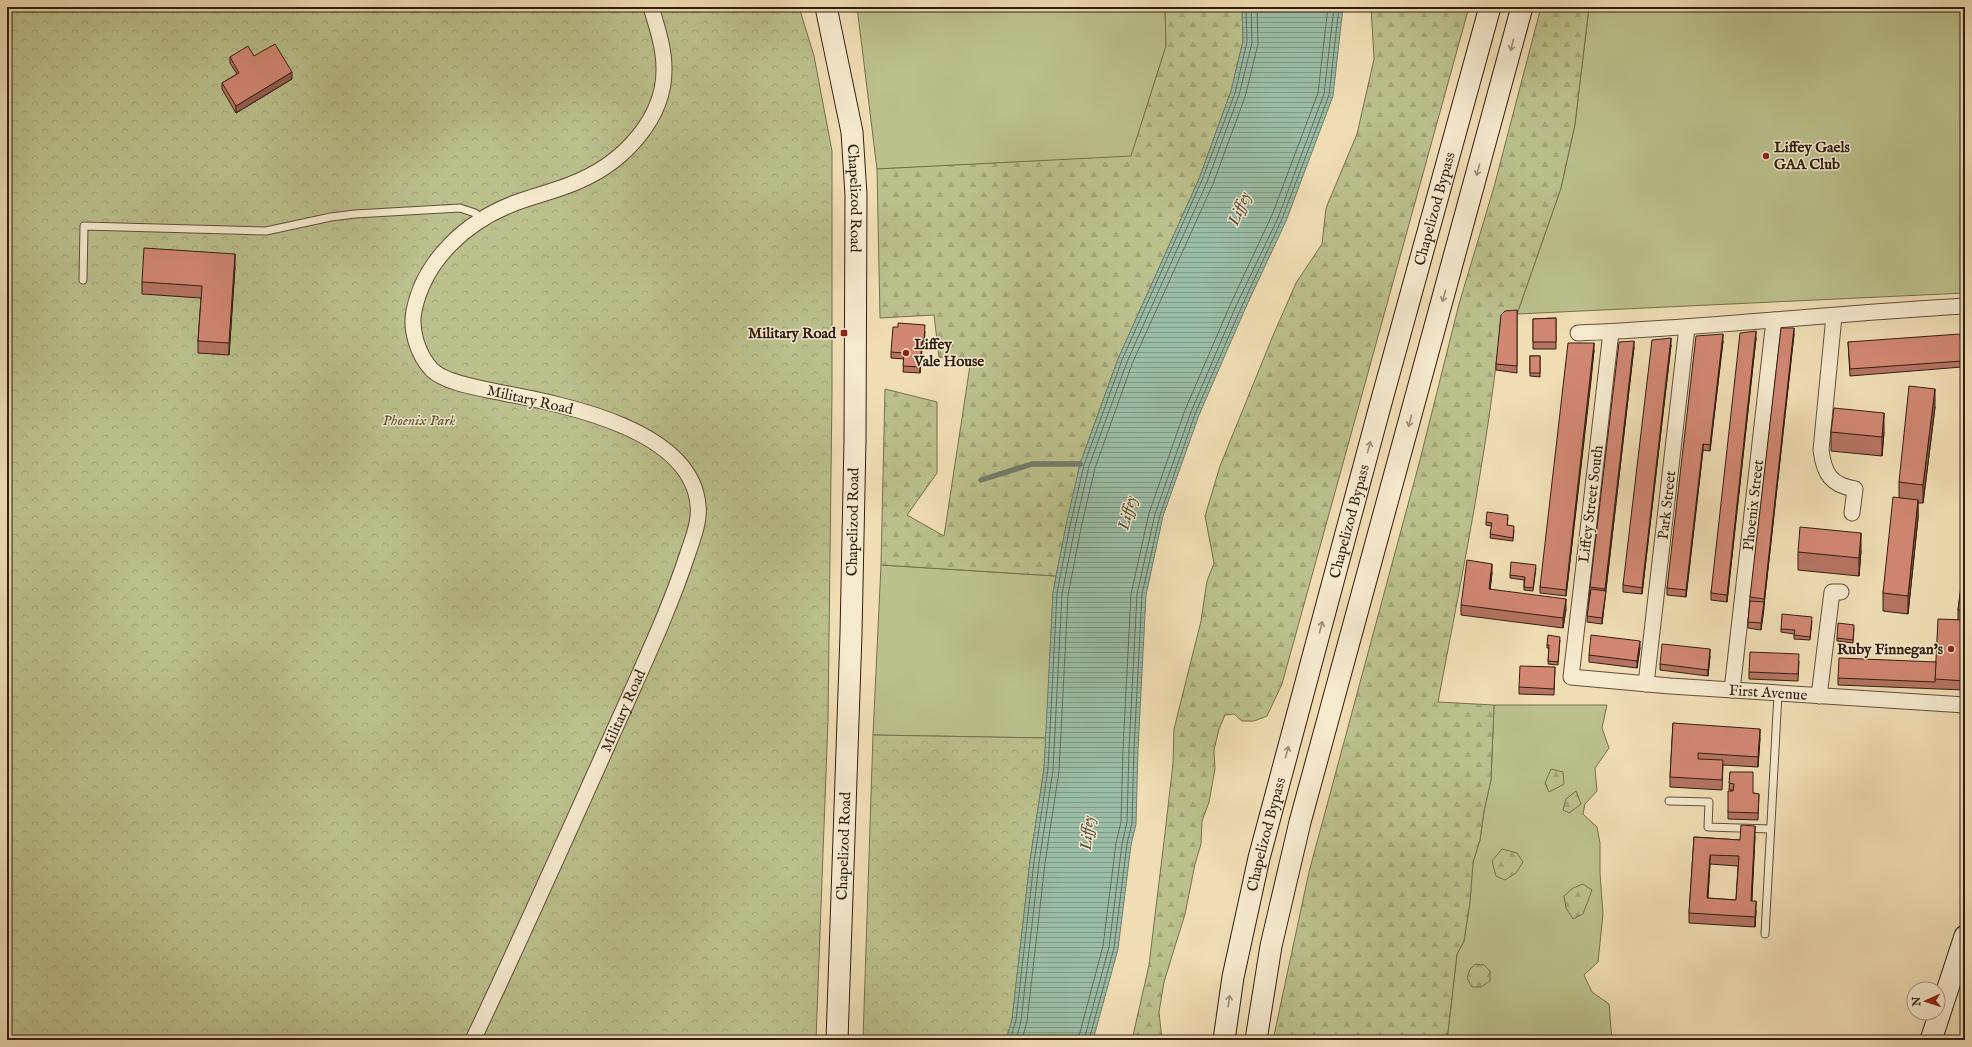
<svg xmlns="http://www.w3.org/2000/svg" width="1972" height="1047" font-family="'IM FELL English',serif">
<defs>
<pattern id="forest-firs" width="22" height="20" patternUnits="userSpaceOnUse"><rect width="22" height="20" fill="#bbc08c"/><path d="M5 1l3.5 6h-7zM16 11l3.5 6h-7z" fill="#a1a578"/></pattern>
<pattern id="park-crowns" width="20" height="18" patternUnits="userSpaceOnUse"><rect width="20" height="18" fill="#bbc08c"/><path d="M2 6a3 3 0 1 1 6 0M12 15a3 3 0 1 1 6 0" fill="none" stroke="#a1a578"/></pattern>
<pattern id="water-rules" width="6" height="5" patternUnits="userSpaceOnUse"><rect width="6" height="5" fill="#9bbda7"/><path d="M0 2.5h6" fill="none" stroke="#7f9987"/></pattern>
</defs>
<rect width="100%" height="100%" fill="#f0ddb4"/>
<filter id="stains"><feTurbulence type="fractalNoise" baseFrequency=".005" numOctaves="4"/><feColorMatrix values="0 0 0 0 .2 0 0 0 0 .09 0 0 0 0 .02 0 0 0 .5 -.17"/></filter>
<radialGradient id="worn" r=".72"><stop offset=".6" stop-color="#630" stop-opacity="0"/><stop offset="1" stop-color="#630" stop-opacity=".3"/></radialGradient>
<!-- grass -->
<g fill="#bbc08c" stroke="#766f4e">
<polygon points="857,7 1165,7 1166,46 1131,157 877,169"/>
<polygon points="1589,7 1965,7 1965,293 1517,314 1561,188 1575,124"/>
<polygon points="881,565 1056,576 1053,593 1046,738 873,735"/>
<polygon points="1494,705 1607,705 1602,728 1609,748 1595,768 1597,791 1585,804 1583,814 1597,827 1600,843 1600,873 1603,914 1598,962 1584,975 1592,992 1609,1004 1612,1040 1447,1040 1457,954 1464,941 1470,902 1473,862 1480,840 1484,811 1491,780"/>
</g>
<!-- forest -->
<g fill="url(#forest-firs)" stroke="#766f4e">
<polygon points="1165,7 1242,7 1243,41 1231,91 1199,179 1118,359 1080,464 1056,576 881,565 885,389 937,402 937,473 907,515 944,536 971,359 939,357 934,315 880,318 877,169 1131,156 1166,46"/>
<polygon points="1371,7 1469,7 1282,684 1267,716 1254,721 1242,721 1234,714 1225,715 1219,729 1214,750 1215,769 1209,802 1202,821 1201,844 1195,864 1185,914 1164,982 1159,1012 1162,1040 1132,1040 1149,965 1165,833 1173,763 1174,729 1201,621 1207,581 1214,563 1205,516 1220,466 1272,338 1296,283 1322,244 1326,208 1357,134 1374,59"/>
<path d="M1541,7H1589L1575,124L1561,188L1517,314L1505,315L1501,321C1488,449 1462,575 1438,702L1494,705L1491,780L1484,811L1480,840L1473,862L1470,902L1464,941L1457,954L1447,1040H1273L1309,872L1420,460L1459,304L1494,187Z"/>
<polygon points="1551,769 1563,772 1564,784 1549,792 1545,783"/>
<polygon points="1576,791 1581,804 1569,813 1563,810 1566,799"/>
<polygon points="1502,849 1517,853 1523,862 1516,873 1505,880 1496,876 1492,861"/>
<polygon points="1583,884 1592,890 1583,914 1573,919 1566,908 1564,896 1573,888"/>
<polygon points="1476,964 1484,965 1490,971 1490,981 1481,987 1472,987 1467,978 1470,969"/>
</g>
<!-- park -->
<g fill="url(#park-crowns)" stroke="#766f4e">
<polygon points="7,7 799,7 814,56 832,151 832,392 828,720 816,1040 7,1040"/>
<polygon points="873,735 1046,738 1044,769 1030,861 1012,1020 1006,1040 863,1040"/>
</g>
<!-- water -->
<polygon fill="url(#water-rules)" stroke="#717d6b" points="1242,7 1343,7 1333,96 1286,221 1245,309 1199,415 1163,516 1146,595 1138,749 1136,824 1131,845 1118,949 1093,1040 1006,1040 1012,1020 1030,861 1044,769 1053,593 1066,525 1080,464 1118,359 1199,179 1231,91 1243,41"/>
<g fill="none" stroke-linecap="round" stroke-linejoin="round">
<!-- shore -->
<g stroke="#666e5c" stroke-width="1">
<polyline points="1010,1040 1016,1020 1034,862 1048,769 1057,593 1070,526 1084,465 1122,360 1202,180 1235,93 1247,42 1246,7"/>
<polyline points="1016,1040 1021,1021 1039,863 1053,770 1062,594 1075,527 1089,466 1127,362 1207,182 1239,95 1252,43 1251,7"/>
<polyline points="1022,1040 1027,1021 1045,863 1059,771 1068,595 1081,528 1095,468 1132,364 1213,184 1245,97 1258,44 1257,7"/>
<polyline points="1078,1040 1103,946 1116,843 1121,822 1123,749 1131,594 1149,513 1185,410 1231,303 1272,215 1318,93 1328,7"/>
<polyline points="1084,1040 1109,947 1122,844 1127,822 1129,749 1137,594 1155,514 1191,412 1236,306 1278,218 1324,94 1334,7"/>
<polyline points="1089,1040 1114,948 1127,844 1132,823 1134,749 1142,594 1160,515 1195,414 1241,308 1282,219 1329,95 1339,7"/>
</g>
<!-- stream -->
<polyline stroke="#717d6b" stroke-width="5.5" points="981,480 1032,464 1080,464"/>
<!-- service casing -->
<g stroke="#624e3a" stroke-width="9">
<g id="service">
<polyline points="83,280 84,226 266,231 331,217 355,214 460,208 475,213 482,219"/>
<polyline points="1669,801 1709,802 1708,827 1770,829"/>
<polyline points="1765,934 1778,694"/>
</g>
</g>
<!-- minor casing -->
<g stroke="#624e3a" stroke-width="17">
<g id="minor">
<path d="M1834,316L1821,450C1824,474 1831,485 1855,489L1852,513"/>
<path id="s1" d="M1611,332L1571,677L1670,686L1965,705"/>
<path d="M1578,333C1707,328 1836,313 1965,306"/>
<path id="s2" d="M1646,684L1687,327"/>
<path id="s3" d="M1732,690L1774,320"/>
<polyline points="1819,696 1832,592 1841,592"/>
<path id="s4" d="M473,1040C527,926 578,811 630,695C651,648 672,602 688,553C693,538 700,521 698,505C691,427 559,404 498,392C479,388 446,383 432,370C418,355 410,330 414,311C424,260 467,221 515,203C536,195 560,190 581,180C624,161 665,118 664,68C664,48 657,27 651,7"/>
</g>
</g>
<!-- secondary casing -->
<g stroke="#321e11" stroke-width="23">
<g id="secondary">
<path id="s5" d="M826,7L852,132L856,195L855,440L851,634L837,1040"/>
<path id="s6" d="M1224,1040L1233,977L1259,858L1379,410L1490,7"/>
<polyline points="1256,1040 1271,946 1300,822 1522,7"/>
<polyline points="1931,1040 1965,936"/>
</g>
</g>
<!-- service -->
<use href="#service" stroke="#f5e9ce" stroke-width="7"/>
<!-- minor -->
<use href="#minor" stroke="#f5e9ce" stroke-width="15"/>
<!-- secondary -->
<use href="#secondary" stroke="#f5e9ce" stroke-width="21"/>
</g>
<!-- wall -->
<g fill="#b57463" stroke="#321e11" fill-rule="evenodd">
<polygon points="254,56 292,79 236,113 222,89 222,83 237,74 230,63 230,57"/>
<polygon points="235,267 229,355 198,353 198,341 201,298 142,294 142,282"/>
<polygon points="1517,310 1517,373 1496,370 1496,364"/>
<polygon points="1556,318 1556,349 1533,349 1533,319"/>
<polygon points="925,331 924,348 922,348 920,373 903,372 904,359 891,358 891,352"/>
<polygon points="1794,334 1764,605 1761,630 1748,628 1748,622 1750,597"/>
<polygon points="1756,338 1727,602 1711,600 1711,593"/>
<polygon points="1723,341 1710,451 1703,450 1686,597 1667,595 1667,588"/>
<polygon points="1848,342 1962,361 1962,367 1850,376"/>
<polygon points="1671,345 1642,594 1623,592 1623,585"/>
<polygon points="1634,347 1602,624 1587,622 1590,587"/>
<polygon points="1594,350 1566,596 1540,593 1540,587"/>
<polygon points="1530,356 1540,356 1540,377 1530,376"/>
<polygon points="1935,407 1923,503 1918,503 1918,518 1908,614 1883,611 1883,593 1899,498 1899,482"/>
<polygon points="1831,432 1884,432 1882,456 1831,451"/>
<polygon points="1508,518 1507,525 1514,530 1513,541 1490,538 1492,526 1486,525 1486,522"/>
<polygon points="1861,551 1859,576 1798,570 1798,552"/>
<polygon points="1965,556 1965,690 1838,685 1838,678 1936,662 1958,620 1958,610"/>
<polygon points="1536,568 1533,591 1524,590 1524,580 1510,578 1510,575"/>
<polygon points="1492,573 1490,589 1566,609 1563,628 1461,615 1461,605"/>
<polygon points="1812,621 1810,640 1794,639 1794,634 1781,632 1781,629"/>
<polygon points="1854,628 1853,643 1837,641 1837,638"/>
<polygon points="1560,640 1558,665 1548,664 1549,648 1547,648 1547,645"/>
<polygon points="1640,648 1637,668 1589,662 1589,655"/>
<polygon points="1710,656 1708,676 1660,670 1660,664"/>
<polygon points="1799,661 1798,681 1749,679 1749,672"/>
<polygon points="1555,667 1554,695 1519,694 1519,687"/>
<polygon points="1673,723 1760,738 1758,767 1723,765 1722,790 1670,787 1670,777"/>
<polygon points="1730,772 1753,793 1759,794 1758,820 1728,819 1728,812 1733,790 1729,790"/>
<path d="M1755,836L1752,901L1756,911L1755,927L1689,923V913L1694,837L1740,840ZM1710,864L1738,866L1736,900L1708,898Z"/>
</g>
<!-- shaded-wall -->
<g fill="#935e50" stroke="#321e11">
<polygon points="292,72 292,79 236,113 236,106"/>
<polygon points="235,254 235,267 229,355 229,343"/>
<polygon points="1794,328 1794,334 1764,605 1764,599"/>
<polygon points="1756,331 1756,338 1727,602 1727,595"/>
<polygon points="1723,334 1723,341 1710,451 1710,445"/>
<polygon points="1671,338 1671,345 1642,594 1642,588"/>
<polygon points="922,341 922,348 920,373 920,367"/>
<polygon points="1634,341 1634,347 1602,624 1602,618 1605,589"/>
<polygon points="1594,343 1594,350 1591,381 1566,596 1566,590"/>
<polygon points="1935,389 1935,407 1923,503 1923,485"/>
<polygon points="1884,413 1884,432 1882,456 1882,437"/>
<polygon points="1703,444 1703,450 1686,597 1686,590"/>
<polygon points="1918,500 1918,518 1908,614 1908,596"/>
<polygon points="1861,533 1861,551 1859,576 1859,558"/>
<polygon points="1492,564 1492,573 1489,599 1489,589"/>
<polygon points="1566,599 1566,609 1563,628 1563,618"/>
<polygon points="1764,602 1764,609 1761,630 1761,623"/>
<polygon points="1640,641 1640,648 1637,668 1637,661"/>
<polygon points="1710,649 1710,656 1708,676 1708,670"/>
<polygon points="1760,729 1760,738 1758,767 1758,757"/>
<polygon points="1755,826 1755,836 1751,911 1751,901"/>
<polygon points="1710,855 1710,864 1707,908 1707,898"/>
<polygon points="1756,901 1756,911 1755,927 1755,917"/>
</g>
<!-- building -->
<g fill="#d28773" stroke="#321e11" fill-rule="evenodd">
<polygon points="275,44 292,72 236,106 222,83 239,73 230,57 248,46 254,56"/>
<polygon points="144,248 235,254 229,343 198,341 202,286 142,282"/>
<polygon points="1517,310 1517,366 1496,364 1501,315 1505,311"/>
<polygon points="1556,318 1556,342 1533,342 1533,319"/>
<polygon points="898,323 925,325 924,341 922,341 920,367 903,366 904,353 891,352 893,327 898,327"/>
<polygon points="1781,328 1794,328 1764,599 1750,597"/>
<polygon points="1756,331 1727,595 1711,593 1740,333"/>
<polygon points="1723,334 1710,445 1703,444 1686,590 1667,588 1696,336"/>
<polygon points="1960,334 1962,361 1850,369 1848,342"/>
<polygon points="1671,338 1642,588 1623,585 1652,340"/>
<polygon points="1634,341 1605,589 1590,587 1619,342"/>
<polygon points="1568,343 1594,343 1566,590 1540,587"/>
<rect x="1530" y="356" width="10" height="17"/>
<polygon points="1909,386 1935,389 1923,485 1899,482"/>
<polygon points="1834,408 1884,413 1882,437 1831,432"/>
<polygon points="1893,497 1918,500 1908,596 1883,593"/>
<polygon points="1487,512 1508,515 1507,525 1514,526 1513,538 1490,534 1492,523 1486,522"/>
<polygon points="1800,527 1861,533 1859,558 1798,552"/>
<polygon points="1965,556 1965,611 1958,610"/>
<polygon points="1467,560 1492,564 1489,589 1566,599 1563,618 1461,605"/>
<polygon points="1511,562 1536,565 1533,588 1524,587 1525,577 1510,575"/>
<polygon points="1591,589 1606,591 1602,618 1587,616"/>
<polygon points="1750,601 1764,602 1761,623 1748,622"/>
<polygon points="1782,614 1812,617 1810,637 1794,635 1795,630 1781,629"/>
<polygon points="1938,619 1965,620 1965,681 1935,679"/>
<polygon points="1838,623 1854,625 1853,640 1837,638"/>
<polygon points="1548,635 1560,637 1558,662 1548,661 1549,645 1547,645"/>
<polygon points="1591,635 1640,641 1637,661 1589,655"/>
<polygon points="1662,644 1710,649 1708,670 1660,664"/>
<polygon points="1750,652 1799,654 1798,674 1749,672"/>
<polygon points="1839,658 1936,662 1935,682 1838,678"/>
<polygon points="1520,666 1555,667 1554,689 1519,687"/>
<polygon points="1673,723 1760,729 1758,757 1698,753 1698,759 1723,760 1722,780 1670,777"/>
<polygon points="1730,772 1753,772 1753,793 1759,794 1758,813 1728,812 1728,791 1733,791 1734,784 1729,783"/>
<path d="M1741,825L1755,826L1751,901H1756L1755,917L1689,913L1694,837L1740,840ZM1710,855L1739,856L1736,900L1707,898Z"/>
</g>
<!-- one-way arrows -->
<defs><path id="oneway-shaft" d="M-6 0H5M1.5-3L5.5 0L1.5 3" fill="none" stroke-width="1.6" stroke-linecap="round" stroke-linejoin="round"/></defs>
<g stroke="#9d8e79">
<use href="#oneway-shaft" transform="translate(1512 45) rotate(105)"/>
<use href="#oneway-shaft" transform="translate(1478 170) rotate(105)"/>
<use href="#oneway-shaft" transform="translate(1444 296) rotate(105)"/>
<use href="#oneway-shaft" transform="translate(1410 421) rotate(105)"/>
<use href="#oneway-shaft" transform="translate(1369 447) rotate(-75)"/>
<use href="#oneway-shaft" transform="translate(1321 627) rotate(-75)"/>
<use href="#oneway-shaft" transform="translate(1287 752) rotate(-75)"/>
<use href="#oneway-shaft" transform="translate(1229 1001) rotate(-82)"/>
</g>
<!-- markers -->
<g fill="#8f2418" stroke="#f5e9ce" stroke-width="1.5">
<circle cx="1766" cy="156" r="4"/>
<rect x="840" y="329" width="8" height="8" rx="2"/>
<circle cx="906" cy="353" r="4"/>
<circle cx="1951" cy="649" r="4"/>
</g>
<g text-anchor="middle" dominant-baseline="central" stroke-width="3" stroke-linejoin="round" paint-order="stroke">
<!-- poi labels -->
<g font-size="15" font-weight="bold" fill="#321e11" stroke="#f5e9ce" text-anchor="start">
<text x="1774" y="147">Liffey Gaels<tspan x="1774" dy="17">GAA Club</tspan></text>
<text x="836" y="333" text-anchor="end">Military Road</text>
<text x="914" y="344">Liffey<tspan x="914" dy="17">Vale House</tspan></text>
<text x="1943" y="649" text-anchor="end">Ruby Finnegan's</text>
</g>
<!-- street labels -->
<g font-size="15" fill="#321e11" stroke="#f5e9ce">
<text stroke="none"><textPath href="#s5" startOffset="194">Chapelizod Road</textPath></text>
<text stroke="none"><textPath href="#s6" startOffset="858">Chapelizod Bypass</textPath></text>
<text transform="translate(530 400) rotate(13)">Military Road</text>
<text transform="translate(1591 504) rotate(-83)">Liffey Street South</text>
<text stroke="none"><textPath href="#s2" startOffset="180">Park Street</textPath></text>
<text stroke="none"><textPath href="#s3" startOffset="186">Phoenix Street</textPath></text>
<text transform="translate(853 522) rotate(-89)">Chapelizod Road</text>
<text stroke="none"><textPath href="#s6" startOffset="534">Chapelizod Bypass</textPath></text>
<text stroke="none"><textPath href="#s1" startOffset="545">First Avenue</textPath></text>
<text stroke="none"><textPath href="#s4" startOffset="362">Military Road</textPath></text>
<text stroke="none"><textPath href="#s6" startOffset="210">Chapelizod Bypass</textPath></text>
<text transform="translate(844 846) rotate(-88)">Chapelizod Road</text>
</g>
<!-- park labels -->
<g font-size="15" font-style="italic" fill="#5b4f36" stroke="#f5e9ce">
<text x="419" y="420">Phoenix Park</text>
</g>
<!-- water labels -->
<g font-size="16" font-style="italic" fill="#524e3e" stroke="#f5e9ce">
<text transform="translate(1240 209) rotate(-68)">Liffey</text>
<text transform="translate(1128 513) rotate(-77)">Liffey</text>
<text transform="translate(1088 833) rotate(-86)">Liffey</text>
</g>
</g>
<!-- margin -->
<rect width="1972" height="1047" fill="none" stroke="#f0ddb4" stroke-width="24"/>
<rect x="8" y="8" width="1956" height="1031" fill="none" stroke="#321e11" stroke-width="2"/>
<rect x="12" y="12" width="1948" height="1023" fill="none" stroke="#321e11"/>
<!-- north arrow -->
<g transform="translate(1926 1001) rotate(267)"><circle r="19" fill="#f5e9ce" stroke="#a79882"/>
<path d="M0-3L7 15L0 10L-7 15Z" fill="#8f2418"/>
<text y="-6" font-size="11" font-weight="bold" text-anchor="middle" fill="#321e11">N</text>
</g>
<rect width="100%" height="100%" filter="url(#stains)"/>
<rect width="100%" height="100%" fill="url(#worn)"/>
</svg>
